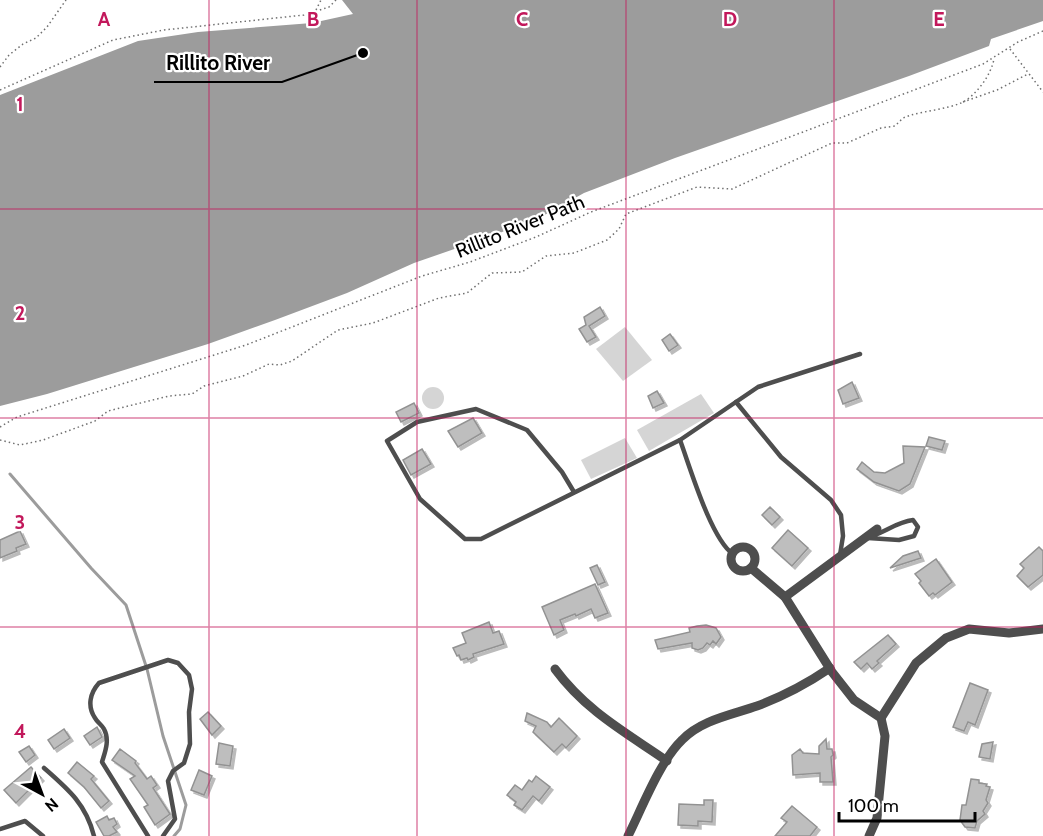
<svg xmlns="http://www.w3.org/2000/svg" width="1043" height="836" font-family="Cabin,sans-serif">
<defs>
<filter id="shadow"><feDropShadow dx="3" dy="3" stdDeviation="0" flood-color="#0004"/></filter>
</defs>
<rect width="100%" height="100%" fill="#fff"/>
<!-- green -->
<g fill="#d5d5d5">
<polygon points="625,327 652,360 623,381 596,349"/>
<circle cx="433" cy="398" r="11"/>
<polygon points="701,394 714,413 649,451 637,430"/>
<polygon points="625,438 637,458 591,479 581,460"/>
</g>
<!-- water -->
<polygon fill="#9c9c9c" points="342,0 1043,0 1043,21 991,39 989,46 909,76 675,158 584,193 541,217 489,237 414,263 347,293 275,320 208,344 47,394 0,406 0,95 138,41 198,32 312,23 353,14"/>
<g fill="none" stroke-linecap="round" stroke-linejoin="round">
<!-- stream -->
<polyline stroke="#9c9c9c" stroke-width="3" points="10,474 91,568 126,605 147,669 163,736 186,805 180,829 174,836"/>
</g>
<!-- building -->
<g fill="#bebebe" stroke="#929292" stroke-width="1.5" filter="url(#shadow)">
<polygon points="600,307 605,316 589,326 596,337 587,342 579,329 586,325 584,317"/>
<polygon points="670,334 678,345 669,351 662,340"/>
<polygon points="852,382 859,398 843,404 838,390"/>
<polygon points="657,391 664,403 653,408 648,396"/>
<polygon points="414,403 419,413 401,422 396,412"/>
<polygon points="473,418 482,433 458,447 448,431"/>
<polygon points="929,437 945,441 942,450 926,446"/>
<polygon points="903,446 925,447 910,484 899,491 874,482 857,469 862,462 874,472 885,473 904,463"/>
<polygon points="422,449 431,464 411,475 403,460"/>
<polygon points="770,507 780,517 772,525 762,515"/>
<polygon points="788,530 808,548 792,566 772,548"/>
<polygon points="20,531 26,544 16,548 17,551 0,558 0,540"/>
<polygon points="1039,547 1043,551 1043,575 1028,587 1017,576 1024,568 1020,564"/>
<polygon points="918,551 921,558 890,568 903,556"/>
<polygon points="936,559 952,582 935,595 933,593 929,596 919,583 921,581 915,574"/>
<polygon points="597,565 605,582 598,585 590,568"/>
<polygon points="595,584 608,613 595,618 591,609 576,616 575,614 560,620 564,630 554,635 542,607"/>
<polygon points="489,622 493,633 499,631 504,644 473,654 474,657 468,660 467,658 461,660 459,655 457,656 453,648 466,643 462,633"/>
<polygon points="706,625 716,628 721,637 716,644 713,641 710,645 707,643 703,648 698,650 692,648 692,643 658,649 655,640 690,632 689,628 697,626"/>
<polygon points="888,635 896,644 877,661 879,663 872,669 867,663 861,669 854,662"/>
<polygon points="970,683 988,690 975,725 968,722 964,731 953,727"/>
<polygon points="208,712 221,726 212,735 200,719"/>
<polygon points="527,713 547,722 551,727 559,718 577,736 566,748 562,744 554,752 533,732 536,726 525,721"/>
<polygon points="97,727 102,737 90,745 84,736"/>
<polygon points="64,729 70,738 54,749 48,740"/>
<polygon points="826,739 827,749 832,749 833,755 831,757 833,782 820,782 820,773 793,775 792,755 800,749 803,753 819,754 819,746"/>
<polygon points="993,742 990,759 979,757 982,744"/>
<polygon points="219,743 233,746 230,766 216,764"/>
<polygon points="29,746 35,755 26,762 19,752"/>
<polygon points="120,749 136,761 135,763 147,779 151,776 157,785 153,788 170,814 155,825 144,807 148,805 130,779 135,776 112,760"/>
<polygon points="77,762 94,776 91,779 109,801 101,808 84,787 68,773"/>
<polygon points="31,767 41,778 16,803 4,790"/>
<polygon points="199,770 212,776 204,795 191,790"/>
<polygon points="536,776 550,787 539,801 533,796 522,810 514,805 516,802 507,795 515,785 522,790 529,780 532,782"/>
<polygon points="971,779 979,780 979,783 987,784 986,786 990,787 986,800 988,803 983,811 985,814 977,821 975,828 965,827 960,820 962,805 966,805"/>
<polygon points="704,800 713,800 712,822 698,821 698,826 678,825 679,804 704,805"/>
<polygon points="792,806 817,827 810,836 775,836 787,822 781,818"/>
<polygon points="107,816 109,820 114,818 117,824 113,827 117,832 109,836 104,836 96,822"/>
</g>
<g fill="none" stroke-linecap="round" stroke-linejoin="round">
<!-- path -->
<g stroke="#707070" stroke-width="1.5" stroke-dasharray="1.5 3" stroke-linecap="butt">
<polyline points="316,10 321,0"/>
<polyline points="1010,49 1043,92"/>
<polyline points="0,67 9,55 23,44 36,38 47,27 66,0"/>
<polyline points="0,90 113,40 164,30 304,15 329,7 336,0"/>
<polyline points="963,102 997,90 1028,74"/>
<polyline points="0,427 17,417 246,345 422,276 470,262 536,237 591,212 983,64 1018,42 1043,31"/>
<path d="M0,440L20,445L43,440L95,421L108,411L169,396L192,394L204,386L243,376L269,364L280,365L292,361L338,330L373,323L439,298L467,293L492,273L522,272L546,256L574,253L607,240L619,229L626,214L697,187L732,189L832,143H847L881,128L895,126L903,118L911,115C926,111 946,109 961,103C976,96 991,75 994,59"/>
</g>
<!-- service -->
<g stroke="#4e4e4e" stroke-width="4.5">
<polyline points="736,402 781,457 831,500 841,515 843,536 840,555"/>
<path d="M680,440C690,467 711,539 733,554"/>
<polyline points="574,492 562,472 527,430 476,409 417,422 387,441 420,499 465,539 481,539 680,440 758,387 860,354"/>
<path d="M868,538L899,540L914,536L918,527L913,520C897,522 887,531 872,536"/>
<path d="M44,768C68,789 86,804 94,836"/>
<polyline points="0,829 25,821 43,836"/>
<path d="M148,836L102,762C105,752 110,740 104,729C102,725 97,722 95,718C87,706 90,693 99,683L168,660L178,663L189,675L192,689L189,712L190,744L184,763L173,771L168,781L175,819L163,836"/>
</g>
<!-- minor -->
<g stroke="#4e4e4e" stroke-width="9">
<circle cx="743" cy="559" r="12"/>
<polyline points="751,568 785,597 832,672 854,700 881,718 885,736 877,818 869,836"/>
<polyline points="785,597 877,529"/>
<path d="M555,669C586,711 625,732 667,761"/>
<polyline points="881,718 916,663 946,638 969,629 1009,633 1043,629"/>
<path d="M628,836C642,808 660,761 682,740C701,720 731,715 757,706C784,696 805,685 830,668"/>
</g>
</g>
<!-- grid -->
<path fill="none" stroke="#c2185b" stroke-width="1.5" stroke-opacity="0.55" d="M209,0V836M417,0V836M626,0V836M834,0V836M0,209H1043M0,418H1043M0,627H1043"/>
<g text-anchor="middle" dominant-baseline="central" stroke-width="4.5" stroke-linejoin="round" paint-order="stroke">
<!-- street labels -->
<g font-size="20" fill="#000" stroke="#fff">
<text transform="translate(520 226) rotate(-22)">Rillito River Path</text>
</g>
</g>
<g font-size="20" text-anchor="middle" font-weight="bold" fill="#c2185b" stroke="#fff" stroke-width="4.5" stroke-linejoin="round" paint-order="stroke">
<text x="104" y="26">A</text>
<text x="313" y="26">B</text>
<text x="522" y="26">C</text>
<text x="730" y="26">D</text>
<text x="939" y="26">E</text>
<text x="20" y="111">1</text>
<text x="20" y="320">2</text>
<text x="20" y="529">3</text>
<text x="20" y="738">4</text>
</g>
<!-- callouts -->
<path fill="none" stroke="#000" stroke-width="2" d="M363 53L282 82H154"/>
<circle fill="#000" stroke="#fff" stroke-width="2" cx="363" cy="53" r="6"/>
<g font-size="21" text-anchor="middle" font-weight="bold" fill="#000" stroke="#fff" stroke-width="4.5" stroke-linejoin="round" paint-order="stroke">
<text x="218" y="70">Rillito River</text>
</g>
<!-- north arrow -->
<g transform="translate(42 794) rotate(139)" stroke="#ffffff" stroke-width="4.5" paint-order="stroke">
<path d="M0-4.5L10 22L0 15L-10 22Z" fill="#000000"/>
<text y="-9" font-size="16" font-weight="bold" text-anchor="middle" fill="#000000">N</text>
</g>
<!-- scale -->
<path d="M839 812v9h136v-9" fill="none" stroke="#000000" stroke-width="3"/>
<text x="848" y="812" font-size="18" fill="#000000" stroke="#ffffff" stroke-width="4.5" paint-order="stroke">100 m</text>
</svg>
